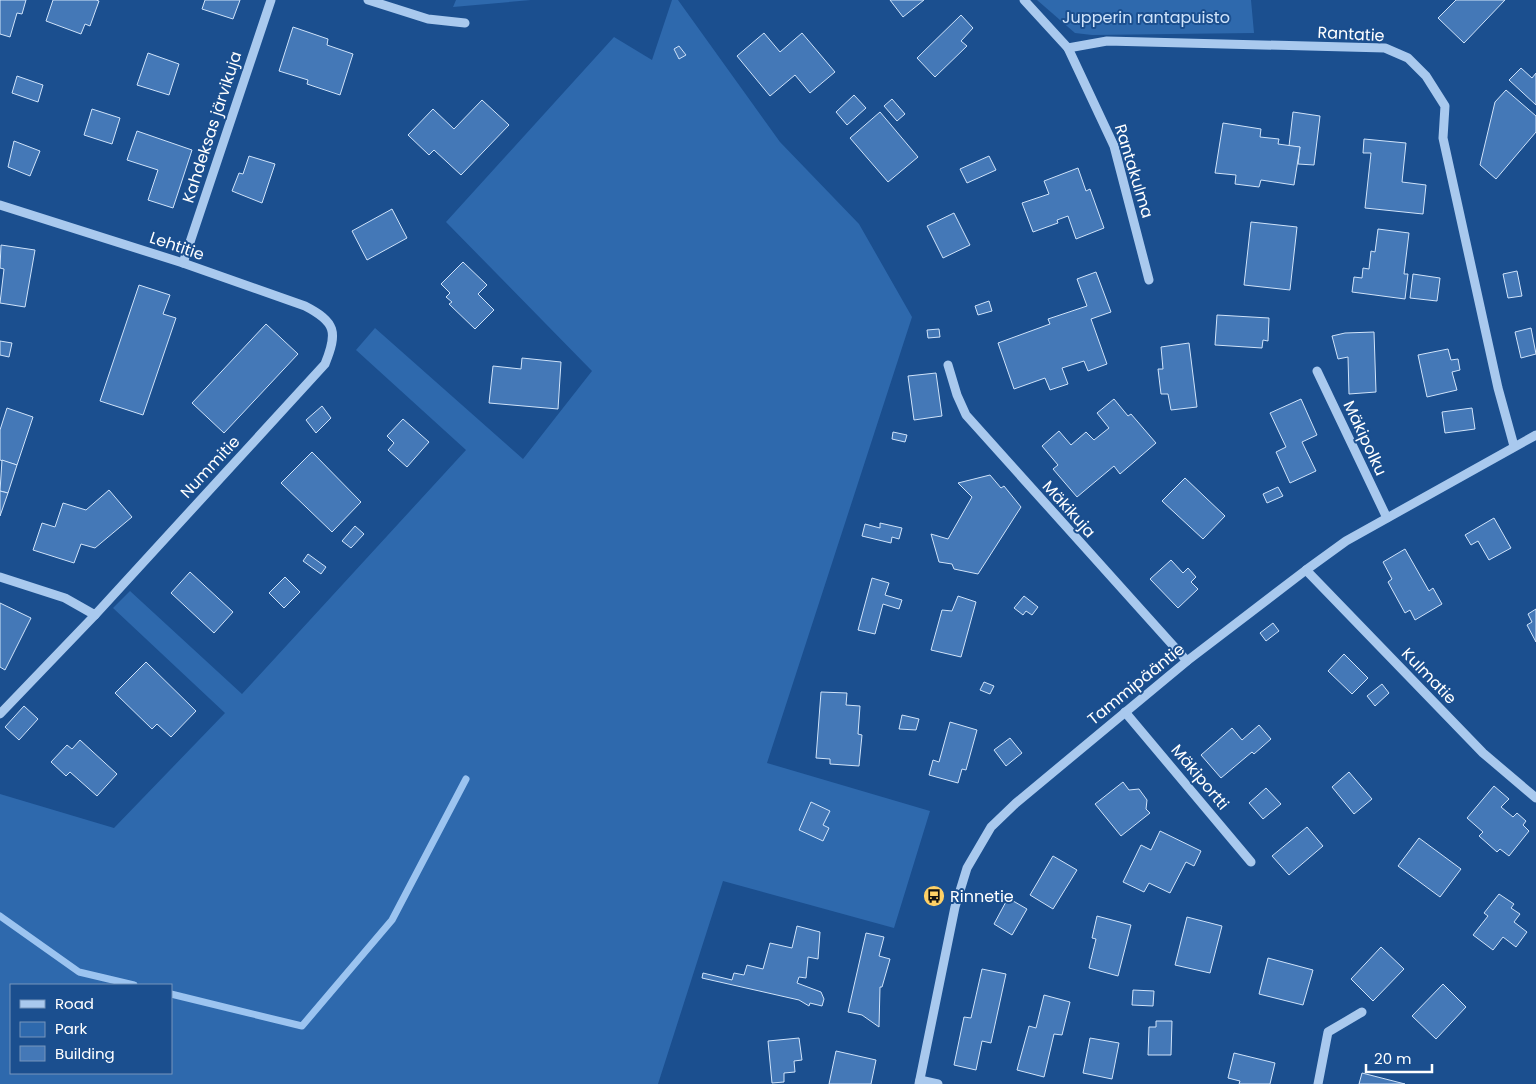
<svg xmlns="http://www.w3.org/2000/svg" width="1536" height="1084" font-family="Poppins,sans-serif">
<rect width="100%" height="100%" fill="#1b4f8f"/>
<!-- green -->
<g fill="#2e69ad" fill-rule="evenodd">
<polygon points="456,0 531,0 453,7"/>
<path d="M672,0H678L780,142L859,224L912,317L767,763L930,811L894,928L723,881L658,1084H0V794L114,828L225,713L113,608L130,591L242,694L466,450L356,350L375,328L523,459L592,371L446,222L614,37L652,60ZM11,985H171V1073H11Z"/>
<polygon points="1037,0 1251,0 1254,33 1092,35 1075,33"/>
</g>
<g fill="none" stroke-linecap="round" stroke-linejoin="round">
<!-- stream -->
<g stroke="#9cc4f0" stroke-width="7">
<polyline points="0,916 79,972 134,985"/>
<polyline points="171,994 302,1026 392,920 466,779"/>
</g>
</g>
<!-- building -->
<g fill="#4478b7" stroke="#cfe3fa">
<polygon points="0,0 26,0 22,14 17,13 10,37 0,34"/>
<polygon points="53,0 96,0 99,1 90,26 85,24 81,34 46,21"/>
<polygon points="205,0 240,0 233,19 202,9"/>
<polygon points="890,0 924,0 903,17"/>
<polygon points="1456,0 1505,0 1464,43 1438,18"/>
<polygon points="961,15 973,28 961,41 967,46 935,77 917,58"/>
<polygon points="293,27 328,39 327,45 353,54 340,95 307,84 308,80 279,71"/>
<polygon points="764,33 780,52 802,33 835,72 810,93 795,75 770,96 737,56"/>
<polygon points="679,46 686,55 679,59 674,49"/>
<polygon points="148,53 179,64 169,95 137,85"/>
<polygon points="1521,68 1532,78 1536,73 1536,105 1509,80"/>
<polygon points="17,76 43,85 38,102 12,93"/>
<polygon points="1506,90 1536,116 1536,132 1496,179 1480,165 1495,102"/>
<polygon points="854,95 866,108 847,125 836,112"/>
<polygon points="892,99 905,114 897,121 884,106"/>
<polygon points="482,100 509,125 461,175 434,150 429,155 408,135 433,109 454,129"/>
<polygon points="92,109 120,118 112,144 84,135"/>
<polygon points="880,112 918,157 888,182 850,138"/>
<polygon points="1293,112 1320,116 1314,165 1298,164 1300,147 1289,146"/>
<polygon points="1223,123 1261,129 1260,137 1279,139 1278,144 1300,147 1294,185 1261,180 1259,187 1235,184 1236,175 1215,173"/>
<polygon points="137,131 192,150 173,208 148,200 158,170 127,160"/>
<polygon points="1364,139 1406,143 1402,182 1426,185 1423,214 1365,208 1371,153 1363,153"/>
<polygon points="14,141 40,151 30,176 8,167"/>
<polygon points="249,156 275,164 262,203 232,191 239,173 243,174"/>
<polygon points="989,156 996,170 967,183 960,169"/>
<polygon points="1078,168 1086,191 1090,189 1104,228 1076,239 1068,216 1057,220 1058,223 1033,232 1022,203 1049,194 1044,181"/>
<polygon points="392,209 407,238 367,260 352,231"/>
<polygon points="954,213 970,245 943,258 927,226"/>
<polygon points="1251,222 1297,227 1290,290 1244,285"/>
<polygon points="1378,229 1409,233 1404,274 1408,274 1405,299 1352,292 1354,277 1362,278 1363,268 1369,269 1371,251 1375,252"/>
<polygon points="1,245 35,250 25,307 0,303 4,269 0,268"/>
<polygon points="463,262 487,285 478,294 494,310 475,329 449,304 452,302 446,297 450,293 441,284"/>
<polygon points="1517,271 1522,296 1508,298 1503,274"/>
<polygon points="1096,272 1111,312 1091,319 1107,364 1088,371 1084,361 1062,368 1068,384 1050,390 1045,378 1014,389 998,343 1050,324 1048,319 1087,306 1077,279"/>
<polygon points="1413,274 1440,278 1437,301 1410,298"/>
<polygon points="139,285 170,295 163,314 176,318 143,415 100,401"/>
<polygon points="989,301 992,311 978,315 975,306"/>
<polygon points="1217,315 1269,318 1268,341 1263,340 1262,348 1215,345"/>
<polygon points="266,324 298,354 224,433 192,403"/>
<polygon points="1531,328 1536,354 1521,358 1515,332"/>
<polygon points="939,329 940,337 928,338 927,330"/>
<polygon points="1374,332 1376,392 1349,394 1348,357 1338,359 1332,336 1345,333"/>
<polygon points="0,341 12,343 9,357 0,355"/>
<polygon points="1189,343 1197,407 1171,410 1168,394 1161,394 1158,369 1163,369 1161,347"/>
<polygon points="1448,349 1451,360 1458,359 1460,370 1452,372 1457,390 1427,397 1418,355"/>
<polygon points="522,358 561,362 558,409 489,403 493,366 521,369"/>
<polygon points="936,373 942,416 914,420 908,376"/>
<polygon points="1114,399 1128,416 1131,414 1156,443 1120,474 1114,466 1077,497 1053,469 1058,465 1042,446 1059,431 1071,445 1086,432 1094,440 1109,428 1097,413"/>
<polygon points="1301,399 1317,435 1302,442 1316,471 1290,483 1276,452 1286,447 1270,413"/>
<polygon points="322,406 331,418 316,433 306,420"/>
<polygon points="7,408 33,417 17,465 0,460 0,430"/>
<polygon points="1472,408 1475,429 1445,433 1442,412"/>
<polygon points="403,419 429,442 407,467 388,450 394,443 387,436"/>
<polygon points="893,432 907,435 905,442 892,439"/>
<polygon points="312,452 361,502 332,532 281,483"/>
<polygon points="2,460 17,465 8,493 0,491"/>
<polygon points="990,475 1001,488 1004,486 1021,507 978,574 954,569 952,564 939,562 931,534 948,539 972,497 958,483"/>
<polygon points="1185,478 1225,516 1203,539 1162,501"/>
<polygon points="1278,487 1283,496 1267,503 1263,494"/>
<polygon points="109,490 132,517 95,548 81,544 74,563 33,550 42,523 55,527 63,503 86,510"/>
<polygon points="0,491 8,493 0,516"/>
<polygon points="1494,518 1511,548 1489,560 1478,541 1471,545 1465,535"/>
<polygon points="880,523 902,528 899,539 892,537 891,543 862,536 865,524 880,528"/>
<polygon points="355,526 364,534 351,548 342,541"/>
<polygon points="1405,549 1429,591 1433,588 1442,604 1415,620 1410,610 1405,613 1388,582 1392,579 1383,562"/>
<polygon points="308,554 326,567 321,574 303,561"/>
<polygon points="1171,560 1183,573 1188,568 1196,577 1191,582 1198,589 1178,608 1150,579"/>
<polygon points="190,572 233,612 214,633 171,593"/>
<polygon points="285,577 300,592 284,608 269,593"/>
<polygon points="872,578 889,583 885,595 902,600 899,609 883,604 875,634 858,630"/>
<polygon points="958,596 976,602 961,657 931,650 942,610 952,611"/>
<polygon points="1024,596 1038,607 1032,615 1026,611 1023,615 1014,608"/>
<polygon points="0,603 31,618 5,670 0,667"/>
<polygon points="1536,609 1536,642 1527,625 1532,622 1528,614"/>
<polygon points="1273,623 1279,631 1266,641 1260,633"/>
<polygon points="1344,654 1368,678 1352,694 1328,671"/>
<polygon points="146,662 196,711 171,737 157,724 152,729 115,693"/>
<polygon points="984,682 994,686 990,694 980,690"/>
<polygon points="1382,684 1389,693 1375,706 1367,696"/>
<polygon points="821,692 847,693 846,705 860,706 858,734 862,735 859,766 830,764 830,759 816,758"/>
<polygon points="24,706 38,719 19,740 5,727"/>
<polygon points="902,715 919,719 916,730 899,729"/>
<polygon points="950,722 977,730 966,770 962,769 958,783 929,775 933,760 939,762"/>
<polygon points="1259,725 1271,739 1254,754 1252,752 1221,778 1201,755 1232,728 1242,740"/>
<polygon points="1010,738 1022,753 1006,766 994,750"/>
<polygon points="80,740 117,774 97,796 70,772 66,776 51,762 67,745 72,749"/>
<polygon points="1349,772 1372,799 1354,814 1332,787"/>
<polygon points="1123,782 1129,790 1139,789 1147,800 1146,809 1150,813 1121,836 1095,804"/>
<polygon points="1494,786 1509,799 1501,807 1513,817 1517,813 1526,821 1523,825 1529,831 1509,856 1500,849 1497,852 1479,836 1483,832 1467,818"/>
<polygon points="1266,788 1281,804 1263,819 1249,803"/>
<polygon points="811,802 830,811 823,825 829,828 823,841 799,830"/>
<polygon points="1307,827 1323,846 1289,875 1272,856"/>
<polygon points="1160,831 1201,851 1194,866 1186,862 1170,893 1149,883 1144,892 1123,882 1141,845 1151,850"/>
<polygon points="1419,838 1461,869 1440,897 1398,866"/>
<polygon points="1053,856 1077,870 1053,909 1030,895"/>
<polygon points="1499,894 1514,904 1511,908 1520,914 1514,922 1527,932 1516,947 1503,937 1493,950 1473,935 1488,916 1484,913"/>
<polygon points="1008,898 1027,909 1012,935 994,924"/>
<polygon points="1097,916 1131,925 1118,976 1089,968 1096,939 1092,938"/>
<polygon points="1187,917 1222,926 1210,973 1175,965"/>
<polygon points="797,926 820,932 818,959 808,957 806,978 799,977 797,983 821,992 824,999 822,1006 810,1003 809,1006 799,1000 702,978 703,973 732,980 734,973 744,975 747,965 763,969 770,943 792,948"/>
<polygon points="866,933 884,937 879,956 890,959 882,987 880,987 879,1027 862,1015 848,1012"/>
<polygon points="1381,947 1404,969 1373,1001 1351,979"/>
<polygon points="1268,958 1313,970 1303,1005 1259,994"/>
<polygon points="982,969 1006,974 991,1043 982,1041 976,1070 954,1065 964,1017 971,1018"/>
<polygon points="1443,984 1466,1007 1436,1039 1412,1016"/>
<polygon points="1133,990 1154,991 1153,1006 1132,1005"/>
<polygon points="1044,995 1070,1002 1062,1035 1054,1034 1044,1077 1017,1070 1029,1026 1036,1028"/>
<polygon points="1156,1021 1172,1021 1171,1055 1148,1055 1149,1027 1156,1027"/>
<polygon points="799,1038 802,1060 794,1061 795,1072 784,1073 784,1082 772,1083 768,1041"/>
<polygon points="1090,1038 1119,1043 1112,1079 1083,1073"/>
<polygon points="836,1051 876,1060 871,1084 829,1084"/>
<polygon points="1234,1053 1275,1063 1270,1084 1239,1084 1240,1081 1228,1078"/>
<polygon points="1362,1073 1405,1084 1359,1084"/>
</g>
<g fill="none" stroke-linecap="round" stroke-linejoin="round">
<!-- minor -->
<g stroke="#a9c9ee" stroke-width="9">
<polyline points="368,0 428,19 465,23"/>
<polyline points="1024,0 1068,48 1107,41 1385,48 1408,58 1426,76 1445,106 1443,138 1498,388 1514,446"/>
<polyline points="1068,48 1114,146 1149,280"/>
<path d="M0,205L183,263L305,306C336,322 338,332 325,364L95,615L65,598L0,577"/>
<polyline points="183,263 271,0"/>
<polyline points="948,365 957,395 966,415 1187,661"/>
<polyline points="1317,371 1387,518"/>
<polyline points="1306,570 1483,753 1536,798"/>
<polyline points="1125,712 1251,862"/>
<polyline points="0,714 95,615"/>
<polyline points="920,1080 938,1084"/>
<polyline points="919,1084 955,907 967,868 991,827 1016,803 1187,661 1306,570 1346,541 1536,435"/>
<polyline points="1318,1084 1328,1032 1362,1012"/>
</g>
</g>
<!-- icons -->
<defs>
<g id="bus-disc" transform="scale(1.125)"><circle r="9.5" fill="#ffd166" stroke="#1b4f8f"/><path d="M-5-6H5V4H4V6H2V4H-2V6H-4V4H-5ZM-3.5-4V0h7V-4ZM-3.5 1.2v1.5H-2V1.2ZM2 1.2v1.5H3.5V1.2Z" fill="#111"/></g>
</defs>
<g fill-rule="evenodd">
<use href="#bus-disc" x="934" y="896"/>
</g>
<g text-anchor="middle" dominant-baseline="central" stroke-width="4" stroke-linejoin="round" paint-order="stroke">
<!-- park labels -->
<g font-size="16" fill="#cfe3fa" stroke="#1b4f8f">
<text x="1146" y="17">Jupperin rantapuisto</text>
</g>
<!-- street labels -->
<g font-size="16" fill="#fff" stroke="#1b4f8f">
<text transform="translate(1351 34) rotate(3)">Rantatie</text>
<text transform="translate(212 127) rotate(-72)">Kahdeksas järvikuja</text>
<text transform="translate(1134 171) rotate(73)">Rantakulma</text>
<text transform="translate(177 246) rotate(19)">Lehtitie</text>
<text transform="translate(1365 438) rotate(65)">Mäkipolku</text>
<text transform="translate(210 467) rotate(-47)">Nummitie</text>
<text transform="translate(1069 509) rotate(48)">Mäkikuja</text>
<text transform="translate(1429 676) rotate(46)">Kulmatie</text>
<text transform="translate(1136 684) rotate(-39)">Tammipääntie</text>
<text transform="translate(1200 777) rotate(50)">Mäkiportti</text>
</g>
<!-- poi labels -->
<g font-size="16" fill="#fff" stroke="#1b4f8f" text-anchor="start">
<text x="950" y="896">Rinnetie</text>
</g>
</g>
<!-- legend -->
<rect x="10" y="984" width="162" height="90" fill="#1b4f8f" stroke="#7695bc"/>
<rect x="20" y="1000" width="25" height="8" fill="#a9c9ee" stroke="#7695bc"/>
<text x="55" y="1009" font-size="15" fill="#ffffff">Road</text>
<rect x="20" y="1022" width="25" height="15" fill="#2e69ad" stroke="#7695bc"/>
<text x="55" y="1034" font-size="15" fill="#ffffff">Park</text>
<rect x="20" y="1046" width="25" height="15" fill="#4478b7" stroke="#7695bc"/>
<text x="55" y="1059" font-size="15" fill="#ffffff">Building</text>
<!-- scale -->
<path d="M1366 1064v8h66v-8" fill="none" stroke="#ffffff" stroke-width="2.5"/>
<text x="1374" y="1064" font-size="15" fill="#ffffff" stroke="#1b4f8f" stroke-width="4" paint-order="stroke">20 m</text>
</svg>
